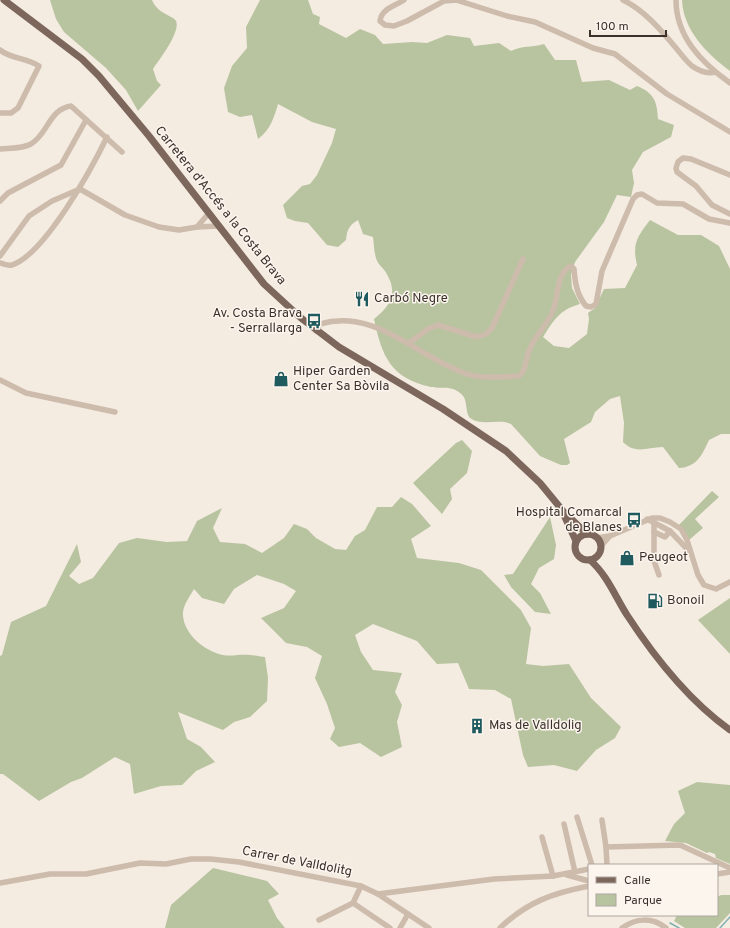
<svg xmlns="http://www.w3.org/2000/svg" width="730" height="928" font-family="Overpass,sans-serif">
<rect width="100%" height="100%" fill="#f4ebe1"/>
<!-- green -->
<g fill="#b8c4a0">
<path d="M50,0H152C156,10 164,13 173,18C187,25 158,61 153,69L157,81L161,85L138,111L126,90L106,68L64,32L56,19Z"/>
<path d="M260,0H308L313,14L320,17L319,24L346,38L360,29L375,35L383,44L412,42L427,43L447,35L470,38L474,46L499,43L511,51C523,45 530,48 544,44L555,60H576L582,82L609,80L630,90L637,86C654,93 657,101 658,119L674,125L671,137L643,152L632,170L634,183L631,197L617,195L604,222L575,262L571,275L572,288L580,304C559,310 554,320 543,337L554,346L569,348L587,334L589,319L588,313L595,308L604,289L625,288L637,265C632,244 637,237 650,220L678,235H701L719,246L730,269V434H721L709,440C702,455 697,467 679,468L663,447C647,447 636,455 623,442L624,423L620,396L610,399L595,412L591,422L564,439L570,463L567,465H561L540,456L511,424C498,418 483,427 470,418C464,410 469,399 460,393C451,385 441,389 431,387C390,378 382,356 374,319C391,305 399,293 385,271C382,267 377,263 376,258C374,252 374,244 373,237L363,234L358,220C349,225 347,230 346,240L338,247L327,245L308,223L295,221L287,218L283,205L302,186L310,184L317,175L332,143L336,129L312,122L278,104C274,118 270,130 258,139L252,115L240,117L228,112L224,88L232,66L247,48L246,27Z"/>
<path d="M682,0H730V71C707,54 683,30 682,0Z"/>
<polygon points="462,440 472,451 467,473 450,489 452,499 442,514 413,483 456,443"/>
<polygon points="712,491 719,497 695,519 703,528 689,540 679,525"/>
<path d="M401,497L412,504L431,526L411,539L417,558L459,563L481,570L521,610L531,628L526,664L543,666L569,664L591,698L621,727L615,738L596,750L577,771L554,765L528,767L523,755L511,699L495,690L469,689L458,663L437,664L417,641L373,624L355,635L361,652L373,670L402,673L395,692L402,705L397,722L402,747L381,757L360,743L339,747L330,739L335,728L327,704L315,678L322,656L307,647L286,643L261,618L284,608L296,591L284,584L257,575L234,589L224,604L202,598L194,589C190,596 184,604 183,612C182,631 200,647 216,653C227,658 238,654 250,655C255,655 260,657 265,657L268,678L267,701L250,717L234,722L223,730L178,712L187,739L201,747L215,762L196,771L182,785L161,786L134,794L130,764L115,757L82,778L71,782L39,801L3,774H0V656L2,655L11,622L46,606L77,544L81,562L69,576L79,584L93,578L119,543L137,538L167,542L187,541L197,521L222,508L213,528L220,542L245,544L262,553L284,538L294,524L307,529L316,538L335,549L346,550L355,536L365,530L377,507H392Z"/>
<polygon points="550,517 556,545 554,559 539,568 531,584 540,593 551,614 535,612 511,587 504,575 513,574"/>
<polygon points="730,598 730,654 698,620"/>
<polygon points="697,782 730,785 730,864 716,858 715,854 709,852 707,853 686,843 665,841 674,824 685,813 678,791"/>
<polygon points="213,868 267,881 279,894 268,900 277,918 285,928 165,928 171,905"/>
<polygon points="721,895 730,895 730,913 716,928 685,928 674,921 677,915 717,915 717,897"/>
</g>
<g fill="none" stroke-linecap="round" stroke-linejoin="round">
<!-- stream -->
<g stroke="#7fb0b2" stroke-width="1.5">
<polyline points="670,923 679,928"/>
<polyline points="720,928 730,917"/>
</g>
<!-- minor -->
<g stroke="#cdbbac" stroke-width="5.5">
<path d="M404,0C395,6 381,9 380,21L385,25L394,26L407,21L444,1L456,0L507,16L535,22L593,48L615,54L667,94L730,132"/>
<path d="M623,0C644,10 661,30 676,48C681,54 686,61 692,66C699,71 707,74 715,72"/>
<path d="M676,0C676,37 702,63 730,83"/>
<path d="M0,50C11,59 27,58 39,66L18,108L11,113H0"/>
<path d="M0,149C10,148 22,149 31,144C48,134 49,109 71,106L122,152"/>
<polyline points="730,175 691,159 683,158 678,162 676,168 677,172 696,186 712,205 730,214"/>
<polyline points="0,201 8,193 61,165 86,120"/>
<polyline points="197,227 219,226"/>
<polyline points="0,256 29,216 52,201 80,189 125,215 159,227 179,230 197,227 209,213"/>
<path d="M0,263C4,264 8,266 12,265C45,254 92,168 107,137"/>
<path d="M316,331L320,324C375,308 416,356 464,373C481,379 501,377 519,376C527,370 525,360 529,351C534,336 549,324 554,308C558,295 557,272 571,266L574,269C575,283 577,295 586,306L591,307L596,304L602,271L633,199L637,195L642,194L657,203L683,204L709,219L730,223"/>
<polyline points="409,343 428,329 438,325 477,337 486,334 492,328 523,259"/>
<polyline points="0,380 26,393 115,412"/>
<polyline points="647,519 670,531 689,551"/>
<polyline points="654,524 654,561 659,575"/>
<polyline points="654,532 665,537 670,531"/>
<polyline points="597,538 610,536 652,518 660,518 670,522 681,529 687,540 698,575 704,585 716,589 730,582"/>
<polyline points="601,546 610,536"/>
<polyline points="577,817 592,865"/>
<polyline points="602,820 606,847"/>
<polyline points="564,824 575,872"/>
<polyline points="542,837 553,876"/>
<polyline points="607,865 606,847 680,845 730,868"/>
<polyline points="717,874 730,872"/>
<polyline points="567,875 589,881"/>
<polyline points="0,883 50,874 86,874 140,863 166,864 191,859 210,859 239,862 361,886 378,894 494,879 553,876 589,869"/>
<polyline points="378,894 429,928"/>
<polyline points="353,903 390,928"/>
<polyline points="319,920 353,903 361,886"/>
<polyline points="400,928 408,914"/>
<path d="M500,928C527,902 553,893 589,886"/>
<path d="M622,928C636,918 652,917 666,928"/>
</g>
<!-- major -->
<g stroke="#7d675c" stroke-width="7">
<polyline points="4,0 82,59 99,76 149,136 264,284 301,318 339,347 443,409 506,451 540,483 563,511 587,534"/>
<polyline points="564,515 576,541"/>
<circle cx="588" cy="547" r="13"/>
<path d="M590,560C607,575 615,596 627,615C655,658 688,700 730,730"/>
</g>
</g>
<!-- icons -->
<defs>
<g id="restaurant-bare" transform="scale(1.2)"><path d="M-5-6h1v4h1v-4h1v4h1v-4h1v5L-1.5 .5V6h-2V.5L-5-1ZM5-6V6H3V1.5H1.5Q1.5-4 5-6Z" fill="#1f5a5e" stroke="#fbf5ee" stroke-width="2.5" paint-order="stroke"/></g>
<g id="bus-bare" transform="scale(1.2)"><path d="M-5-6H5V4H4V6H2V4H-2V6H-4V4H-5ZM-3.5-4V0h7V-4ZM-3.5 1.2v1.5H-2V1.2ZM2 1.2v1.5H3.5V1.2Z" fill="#1f5a5e" stroke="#fbf5ee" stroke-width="2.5" paint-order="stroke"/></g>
<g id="shop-bare" transform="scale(1.2)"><path d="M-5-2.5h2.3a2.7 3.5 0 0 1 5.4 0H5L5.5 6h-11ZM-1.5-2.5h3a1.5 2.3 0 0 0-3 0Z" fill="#1f5a5e" stroke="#fbf5ee" stroke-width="2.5" paint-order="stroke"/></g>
<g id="fuel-bare" transform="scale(1.2)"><path d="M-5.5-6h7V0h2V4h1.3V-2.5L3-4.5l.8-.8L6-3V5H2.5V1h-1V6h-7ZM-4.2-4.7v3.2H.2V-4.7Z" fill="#1f5a5e" stroke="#fbf5ee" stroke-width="2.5" paint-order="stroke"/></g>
<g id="building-bare" transform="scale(1.2)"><path d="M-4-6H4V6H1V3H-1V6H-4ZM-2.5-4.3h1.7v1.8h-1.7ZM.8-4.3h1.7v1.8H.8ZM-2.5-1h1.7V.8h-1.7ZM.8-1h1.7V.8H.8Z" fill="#1f5a5e" stroke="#fbf5ee" stroke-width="2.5" paint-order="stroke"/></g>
</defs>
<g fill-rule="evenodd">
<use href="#restaurant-bare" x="362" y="299"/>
<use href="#bus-bare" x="314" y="321"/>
<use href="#shop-bare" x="281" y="379"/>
<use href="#bus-bare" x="634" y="520"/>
<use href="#shop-bare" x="627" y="558"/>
<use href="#fuel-bare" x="655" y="601"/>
<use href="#building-bare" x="477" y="726"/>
</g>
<g text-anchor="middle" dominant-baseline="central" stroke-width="3" stroke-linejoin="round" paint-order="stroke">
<!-- street labels -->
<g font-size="13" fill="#3b302b" stroke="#fbf5ee">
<text transform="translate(220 206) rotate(51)">Carretera d'Accés a la Costa Brava</text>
<text transform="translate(297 862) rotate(11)">Carrer de Valldolitg</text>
</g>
<!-- poi labels -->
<g font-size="13" fill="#3b302b" stroke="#fbf5ee" text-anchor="start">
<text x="374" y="299">Carbó Negre</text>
<text x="302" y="314" text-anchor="end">Av. Costa Brava<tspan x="302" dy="15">- Serrallarga</tspan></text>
<text x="293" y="372">Hiper Garden<tspan x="293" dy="15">Center Sa Bòvila</tspan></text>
<text x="622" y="513" text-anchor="end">Hospital Comarcal<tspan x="622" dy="15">de Blanes</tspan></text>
<text x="639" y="558">Peugeot</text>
<text x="667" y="601">Bonoil</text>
<text x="489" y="726">Mas de Valldolig</text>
</g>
</g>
<!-- legend -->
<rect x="588" y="864" width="130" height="52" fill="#fbf5ee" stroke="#aea6a0"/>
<rect x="596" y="877" width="20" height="6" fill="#7d675c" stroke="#aea6a0"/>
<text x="624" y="884" font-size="12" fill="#3b302b">Calle</text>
<rect x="596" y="894" width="20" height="12" fill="#b8c4a0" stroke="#aea6a0"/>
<text x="624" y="904" font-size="12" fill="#3b302b">Parque</text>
<!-- scale -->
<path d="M590 30v6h76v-6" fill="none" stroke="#3b302b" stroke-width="2"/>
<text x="596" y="30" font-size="12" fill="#3b302b" stroke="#fbf5ee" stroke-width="3" paint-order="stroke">100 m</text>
</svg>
